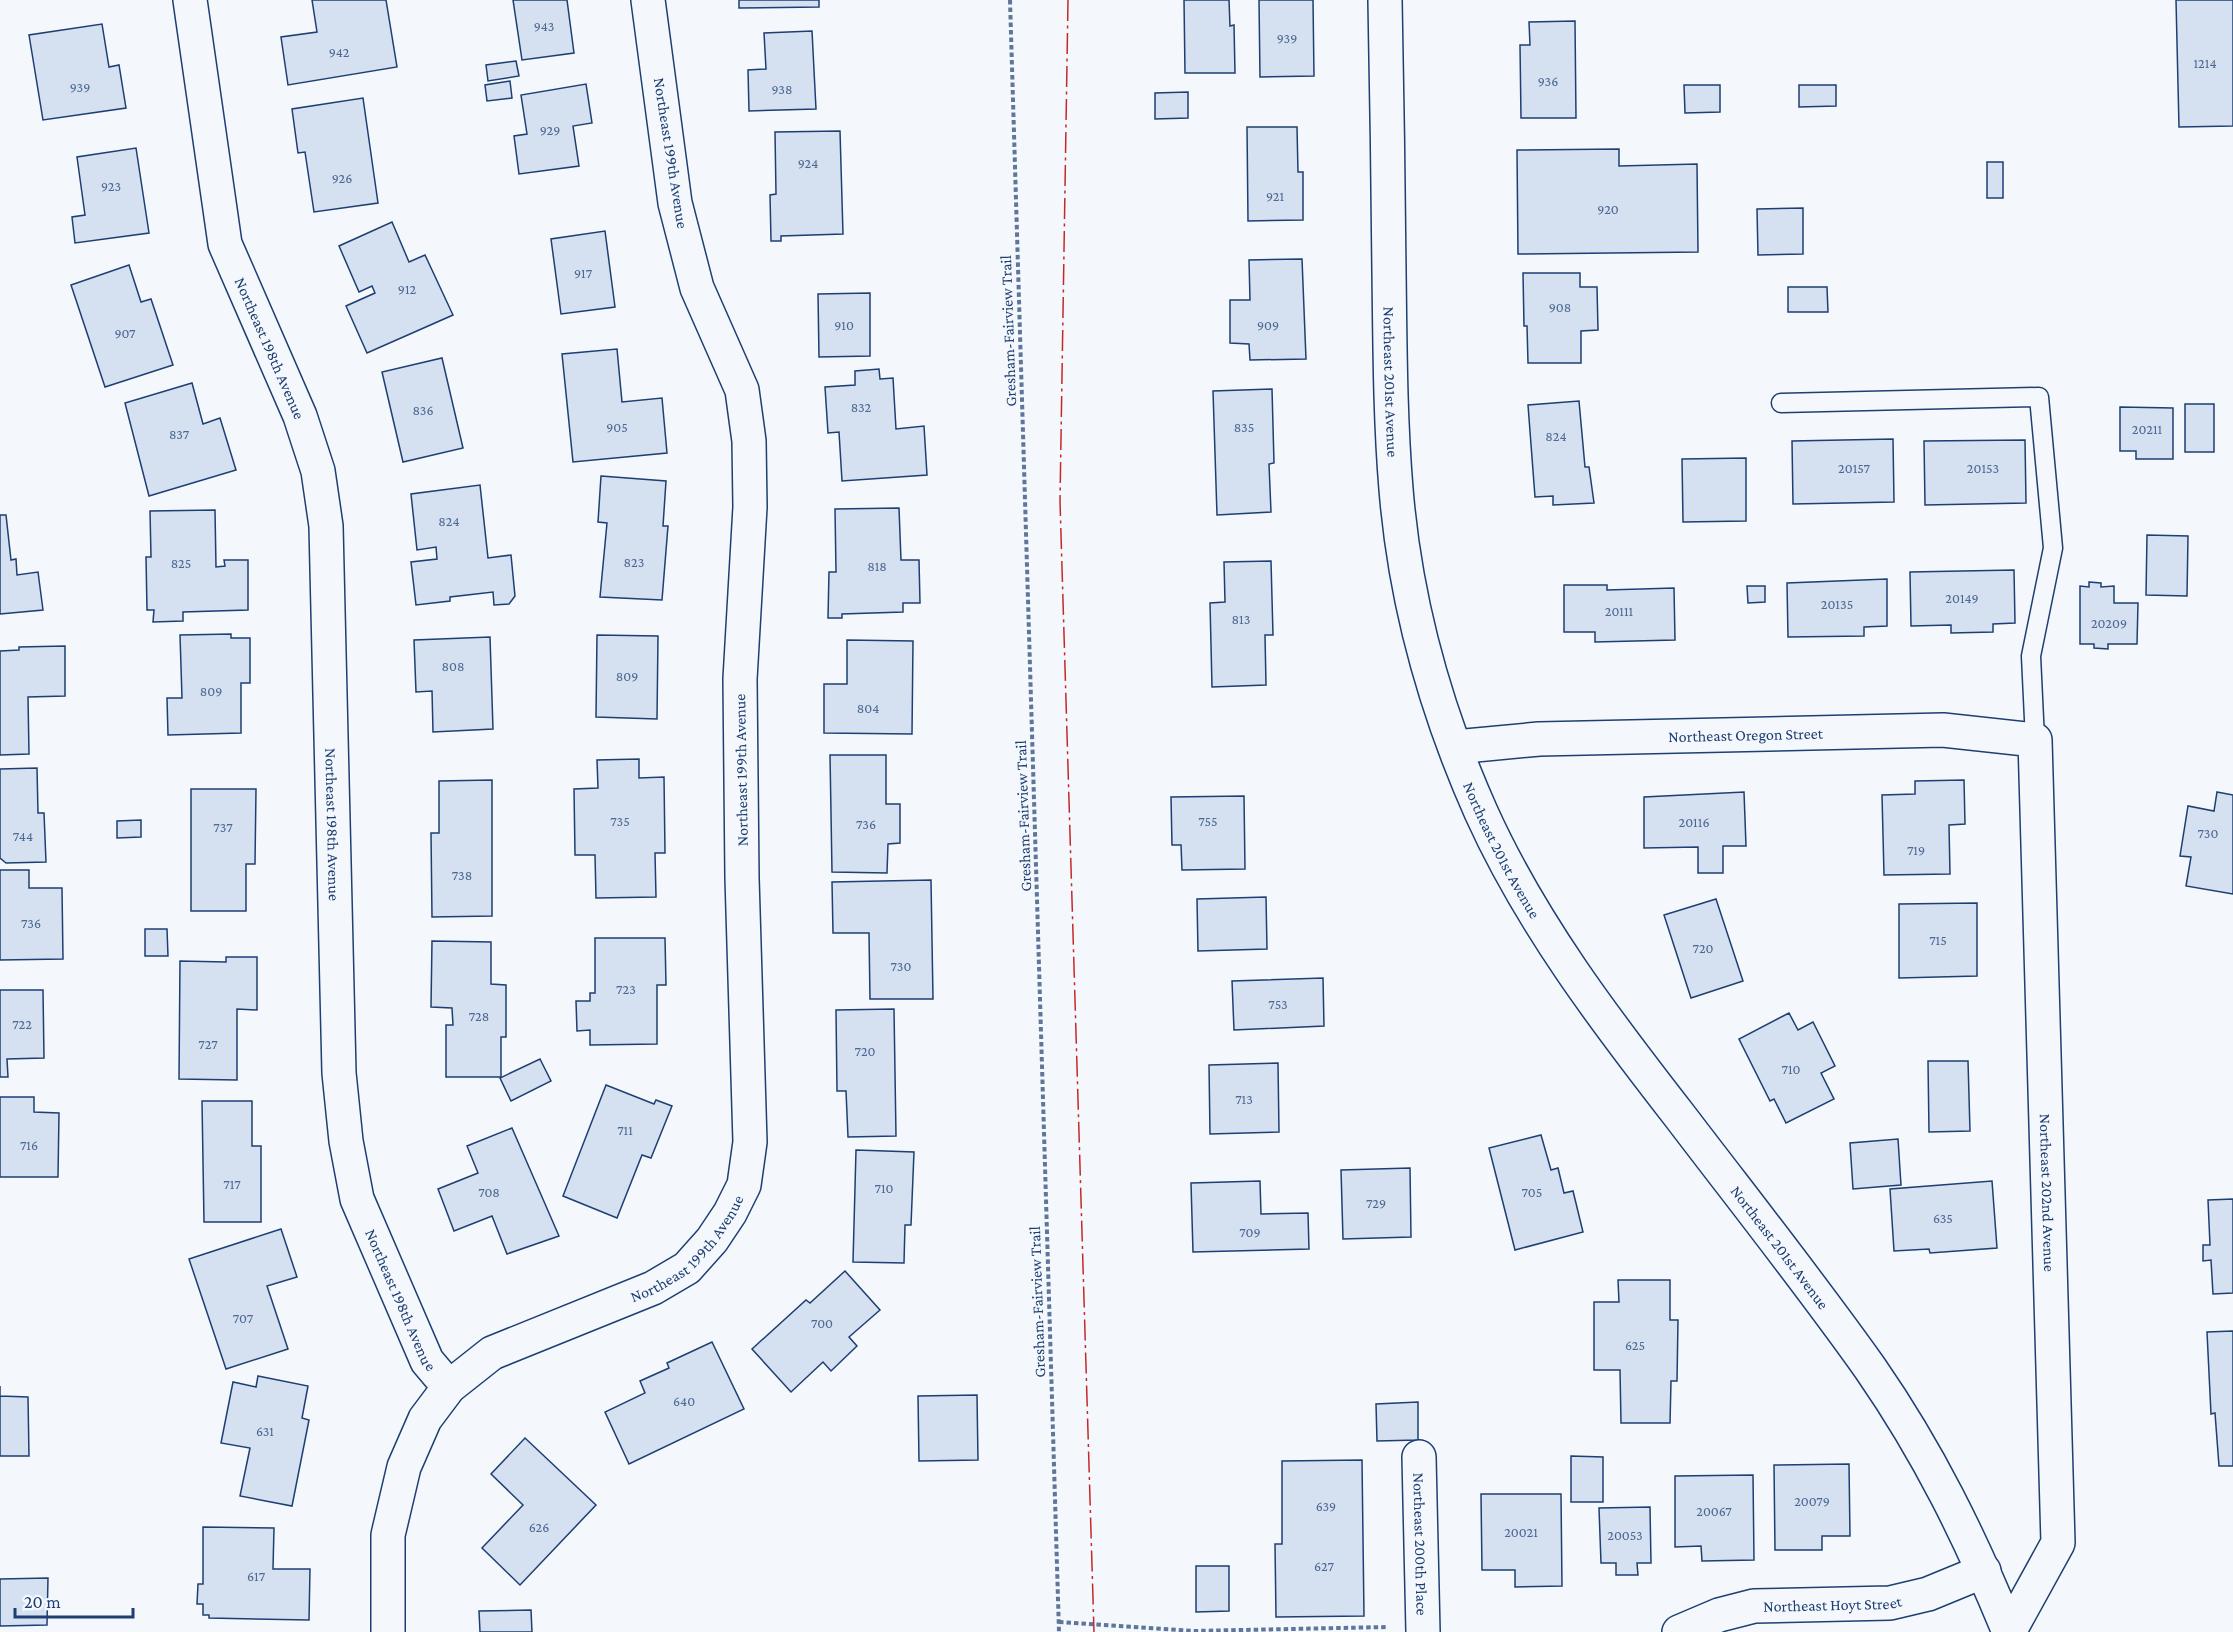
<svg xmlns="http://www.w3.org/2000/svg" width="2233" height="1632" font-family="'Crimson Pro',serif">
<rect width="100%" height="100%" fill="#f4f7fb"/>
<!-- building -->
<g fill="#d5e0f0" stroke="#1d3f73" stroke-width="1.5">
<polygon points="312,0 386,0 397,67 288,85 281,37 317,32"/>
<polygon points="513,0 567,0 574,53 522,60"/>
<polygon points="739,0 819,0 819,7 739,8"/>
<polygon points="1184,0 1229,0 1230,26 1234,25 1235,73 1185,73"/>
<polygon points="1259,0 1313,0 1314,76 1260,77"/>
<polygon points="2176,0 2233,0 2233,126 2179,127"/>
<polygon points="1575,21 1576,118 1521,118 1520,45 1530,45 1529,22"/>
<polygon points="102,24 109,67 119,65 126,108 43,120 29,35"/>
<polygon points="812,31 816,109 749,111 748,70 766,69 764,33"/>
<polygon points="516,61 519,76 488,81 486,65"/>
<polygon points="510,81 512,98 487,101 485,85"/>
<polygon points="586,84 592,123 573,126 579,166 519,174 514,136 527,134 521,95"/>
<polygon points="1684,85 1720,85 1720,112 1685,113"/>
<polygon points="1799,85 1836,85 1836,106 1799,107"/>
<polygon points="1188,92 1188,118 1155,119 1155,93"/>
<polygon points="363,98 378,203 314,212 305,152 298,153 292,109"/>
<polygon points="1247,127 1297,127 1298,172 1303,172 1303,220 1248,221"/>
<polygon points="840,131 843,234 781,236 781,241 771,241 770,195 776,194 775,132"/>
<polygon points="136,148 149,233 75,243 72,217 85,215 77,157"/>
<polygon points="1619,149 1619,166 1697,164 1698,252 1518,254 1517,150"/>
<rect x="1987" y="162" width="16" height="36"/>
<polygon points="1803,208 1803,254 1758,255 1757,209"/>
<polygon points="392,222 409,262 425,255 453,315 367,353 346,306 375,293 372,286 359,292 339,246"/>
<polygon points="605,231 615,307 561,314 551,239"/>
<polygon points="1302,259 1306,359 1250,360 1249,344 1230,343 1230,300 1250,300 1249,260"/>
<polygon points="129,265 141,302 151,299 173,365 105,387 71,285"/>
<polygon points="1523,273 1580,273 1580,287 1597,287 1598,330 1581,331 1581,363 1528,363 1527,326 1524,326"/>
<polygon points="1788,287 1827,287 1828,312 1788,312"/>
<polygon points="870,293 870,356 819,357 818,294"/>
<polygon points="617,349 622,402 662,398 667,453 573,462 562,354"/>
<polygon points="442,358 463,448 403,462 382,372"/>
<polygon points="879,369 880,379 893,378 896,429 924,426 927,475 842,481 839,432 828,433 825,387 855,385 855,371"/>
<polygon points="192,383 203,424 220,418 236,470 149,496 125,403"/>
<polygon points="1272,389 1274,463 1269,464 1271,512 1217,515 1213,391"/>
<polygon points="1579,401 1585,467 1589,467 1594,503 1553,505 1553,496 1535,497 1528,405"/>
<rect x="2185" y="404" width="29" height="48"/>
<polygon points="2120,407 2173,408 2173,459 2136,459 2136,451 2120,451"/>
<polygon points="1893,439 1894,502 1793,504 1792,441"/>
<polygon points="2025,440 2026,503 1925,505 1924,441"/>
<polygon points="1746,458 1746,521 1683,522 1682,459"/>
<polygon points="601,476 666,481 663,526 668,526 662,600 600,597 607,523 598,522"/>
<polygon points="480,485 488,558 511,555 515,596 509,604 494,605 493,592 450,597 450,601 416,605 411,562 437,559 436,547 417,550 411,494"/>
<polygon points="899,508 901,560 919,560 920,603 903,603 903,612 842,614 842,618 828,618 829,572 836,572 835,509"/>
<polygon points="215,510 216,567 225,566 224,560 248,560 248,610 183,612 183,621 153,622 154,610 147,610 146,557 151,557 150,511"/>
<polygon points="0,515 6,515 11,560 16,559 17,575 38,572 43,610 0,614"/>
<polygon points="2147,535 2188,536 2187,596 2146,595"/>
<polygon points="1271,561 1273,635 1265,635 1266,685 1212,687 1210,603 1225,602 1224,562"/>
<polygon points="2014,570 2015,623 1993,624 1993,632 1951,633 1951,625 1911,626 1910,572"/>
<polygon points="1887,579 1887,626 1864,627 1864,636 1788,637 1787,583"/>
<polygon points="2089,582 2101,583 2101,587 2114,586 2114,603 2138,603 2137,644 2108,644 2108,649 2094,648 2094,644 2080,644 2080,586 2089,587"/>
<polygon points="1564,585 1607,585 1607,590 1674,588 1675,640 1595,642 1595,632 1564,632"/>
<polygon points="1747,586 1765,586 1765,602 1748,603"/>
<polygon points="231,634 231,638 250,638 250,683 241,683 241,733 168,735 167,698 182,698 180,635"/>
<polygon points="597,635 658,636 657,719 596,717"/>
<polygon points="490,637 493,729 433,732 432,691 416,692 414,640"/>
<polygon points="847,640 913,641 912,734 824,733 824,684 847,684"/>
<polygon points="65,646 65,696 28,697 29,754 0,755 0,651 19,650 19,647"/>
<polygon points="830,755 886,755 886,804 900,804 900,843 888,844 887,873 832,872"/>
<polygon points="639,759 639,778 664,777 665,853 655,853 656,897 596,898 595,855 575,855 574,789 598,788 597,760"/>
<polygon points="37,768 38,813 44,813 46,862 6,863 0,858 0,769"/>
<polygon points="492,780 492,916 432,917 431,833 439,833 439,781"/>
<polygon points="1964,780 1965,824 1949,825 1950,874 1884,875 1882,795 1915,794 1915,781"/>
<polygon points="191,789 256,789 255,864 246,864 246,911 191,911"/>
<polygon points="1744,792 1746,846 1723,846 1723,873 1698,873 1698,847 1644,848 1644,797"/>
<polygon points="2217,792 2233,795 2233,894 2186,886 2191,857 2180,856 2188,806 2214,811"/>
<polygon points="1244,796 1245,869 1182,870 1181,845 1172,845 1171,797"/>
<polygon points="141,820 141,837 117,838 117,821"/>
<polygon points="0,870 29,870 29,888 62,888 63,959 0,960"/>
<polygon points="931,880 933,999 870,999 869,933 833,933 832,882"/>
<polygon points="1266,897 1267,949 1198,951 1197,899"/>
<polygon points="1716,899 1743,981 1691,998 1664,915"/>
<polygon points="1977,903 1977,976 1899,978 1899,904"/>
<polygon points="145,929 167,929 168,956 145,956"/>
<polygon points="595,938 665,938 666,985 657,985 657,1044 590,1045 590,1030 577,1031 576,1001 590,1001 590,993 595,993"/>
<polygon points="432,941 491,942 491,984 506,985 506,1037 501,1037 501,1077 446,1077 446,1025 453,1025 452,1008 431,1007"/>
<polygon points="226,957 257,957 257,1010 237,1009 237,1080 179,1079 180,961 226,962"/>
<polygon points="1323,978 1324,1026 1234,1030 1232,981"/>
<polygon points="0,990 43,990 44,1058 7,1059 8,1077 0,1077"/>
<polygon points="894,1009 896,1136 848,1137 846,1091 837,1091 836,1010"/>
<polygon points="1789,1013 1798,1030 1813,1022 1835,1066 1821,1073 1834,1099 1786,1123 1774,1099 1770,1101 1739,1039"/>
<polygon points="540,1059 551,1081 511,1101 500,1078"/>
<polygon points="1928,1061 1968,1061 1970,1131 1929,1132"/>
<polygon points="1278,1063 1279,1132 1210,1134 1209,1065"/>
<polygon points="606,1085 654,1104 656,1100 672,1106 651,1158 642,1155 617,1218 563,1196"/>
<polygon points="0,1097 34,1097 34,1112 59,1113 58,1177 0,1177"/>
<polygon points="202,1101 252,1101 252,1146 261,1146 261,1222 204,1222"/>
<polygon points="512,1128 559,1236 507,1254 492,1216 454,1231 438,1189 478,1173 467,1146"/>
<polygon points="1541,1135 1551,1170 1558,1168 1564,1193 1573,1191 1583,1232 1515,1250 1489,1148"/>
<polygon points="1898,1139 1901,1185 1853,1189 1850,1143"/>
<polygon points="856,1150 914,1152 911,1225 905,1225 904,1263 853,1262"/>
<polygon points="1410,1168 1411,1237 1343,1239 1341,1170"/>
<polygon points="1260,1181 1261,1214 1308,1213 1309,1249 1193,1252 1191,1183"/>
<polygon points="1992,1181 1997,1248 1930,1253 1929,1249 1894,1251 1890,1189"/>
<polygon points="2233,1199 2233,1293 2213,1294 2211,1260 2203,1261 2203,1245 2210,1245 2208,1200"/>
<polygon points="281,1229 297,1277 267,1286 288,1349 226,1369 189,1259"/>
<polygon points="845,1271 880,1310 849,1337 857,1346 831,1371 823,1362 791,1392 752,1349 806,1300 810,1303"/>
<polygon points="1618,1280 1670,1280 1670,1320 1678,1320 1677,1381 1671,1381 1670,1423 1621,1423 1620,1370 1594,1370 1594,1302 1619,1302"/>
<polygon points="2233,1331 2233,1466 2219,1466 2215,1413 2211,1414 2207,1332"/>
<polygon points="712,1342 744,1409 629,1464 605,1412 645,1393 640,1381 669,1368 667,1363"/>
<polygon points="258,1376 308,1386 302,1418 309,1420 292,1506 240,1496 250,1448 221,1443 233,1382 256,1387"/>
<polygon points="0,1386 0,1396 28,1397 29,1456 0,1456"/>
<polygon points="977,1395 978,1460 919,1461 918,1396"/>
<polygon points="1418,1402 1418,1440 1377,1441 1376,1404"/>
<polygon points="525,1438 596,1505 520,1585 482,1548 523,1505 491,1474"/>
<polygon points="1571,1456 1603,1457 1603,1502 1571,1502"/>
<polygon points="1362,1460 1364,1616 1276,1617 1275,1544 1282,1544 1282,1461"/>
<polygon points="1849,1464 1850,1536 1822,1536 1822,1550 1775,1550 1774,1465"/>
<polygon points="1753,1475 1754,1560 1702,1561 1701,1546 1675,1547 1675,1476"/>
<polygon points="1481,1494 1561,1494 1562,1586 1515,1587 1515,1570 1482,1570"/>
<polygon points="1650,1507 1651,1563 1637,1563 1638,1575 1616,1575 1616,1563 1601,1563 1599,1508"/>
<polygon points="203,1527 274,1528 273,1569 310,1569 309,1620 209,1618 209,1615 203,1615 203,1604 197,1604 198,1584 203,1584"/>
<polygon points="1196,1566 1229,1566 1229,1611 1196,1612"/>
<polygon points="48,1578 47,1625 0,1626 0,1579"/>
<polygon points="531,1610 532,1632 480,1632 479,1611"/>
</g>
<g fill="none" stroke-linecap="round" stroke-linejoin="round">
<!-- lane casing -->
<g stroke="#1d3f73" stroke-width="21">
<polyline id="lane" points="1781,403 2039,397 2053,548 2031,656 2035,740"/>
</g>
<!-- street casing -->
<g stroke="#1d3f73" stroke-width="36">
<g id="street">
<path id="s1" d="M190,0L225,244L300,416L318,471L326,526L339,1073L346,1141L357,1199L427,1361L449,1387"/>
<path id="s2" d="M1455,747L1539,739L1943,730L2035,740L2058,1543L2009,1632"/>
<path id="s3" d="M1419,1457L1423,1632"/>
<path id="s4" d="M388,1632V1535L404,1467L425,1419L449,1387L492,1353L653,1288L687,1268L712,1240L730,1213L744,1185L750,1142L742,878L740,679L750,507L749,441L742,390L697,288L675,203L648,0"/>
<path id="s5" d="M1679,1632L1719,1615L1754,1606L1890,1603L1928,1594L1984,1571"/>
</g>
</g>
<!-- secondary casing -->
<g stroke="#1d3f73" stroke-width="36">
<g id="secondary">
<path id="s6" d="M1385,0C1387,91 1388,181 1389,272C1390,344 1390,417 1396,489C1405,600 1436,711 1481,812C1531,923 1605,1020 1679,1115C1743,1199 1809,1282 1870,1368C1929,1453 1970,1537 2009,1632"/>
</g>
</g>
<!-- path -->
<g stroke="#5e769c" stroke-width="4" stroke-dasharray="4.5 3" stroke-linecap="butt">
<polyline points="1010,0 1059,1632"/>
<polyline points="1059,1622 1193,1631 1388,1627"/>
</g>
<!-- lane -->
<use href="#lane" stroke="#f4f7fb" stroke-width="18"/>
<!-- street -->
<use href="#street" stroke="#f4f7fb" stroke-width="33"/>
<!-- secondary -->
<use href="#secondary" stroke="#f4f7fb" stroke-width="33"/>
<!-- power -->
<polyline stroke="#c62828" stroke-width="1.5" stroke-dasharray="21 4.5 3 4.5" stroke-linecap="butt" points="1068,0 1060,501 1094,1632"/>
</g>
<g text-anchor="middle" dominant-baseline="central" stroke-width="4.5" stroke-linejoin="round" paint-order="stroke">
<!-- number labels -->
<g font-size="14" fill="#4b6792">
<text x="544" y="26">943</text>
<text x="1287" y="38">939</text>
<text x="339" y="52">942</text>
<text x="2205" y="63">1214</text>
<text x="1548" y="81">936</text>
<text x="80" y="87">939</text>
<text x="782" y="89">938</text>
<text x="550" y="130">929</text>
<text x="808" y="163">924</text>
<text x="342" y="178">926</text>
<text x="111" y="186">923</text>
<text x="1275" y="196">921</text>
<text x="1608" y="209">920</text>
<text x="583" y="273">917</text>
<text x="407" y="289">912</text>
<text x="1560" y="307">908</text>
<text x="844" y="325">910</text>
<text x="1268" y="325">909</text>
<text x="125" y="333">907</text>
<text x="861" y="407">832</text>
<text x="423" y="410">836</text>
<text x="617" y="427">905</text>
<text x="1244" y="427">835</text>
<text x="2147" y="429">20211</text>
<text x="179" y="434">837</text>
<text x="1556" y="436">824</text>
<text x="1854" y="468">20157</text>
<text x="1983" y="468">20153</text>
<text x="449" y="521">824</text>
<text x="634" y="562">823</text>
<text x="181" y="563">825</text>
<text x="877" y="566">818</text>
<text x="1962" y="598">20149</text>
<text x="1837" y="604">20135</text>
<text x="1619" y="611">20111</text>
<text x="1241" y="619">813</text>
<text x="2109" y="623">20209</text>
<text x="453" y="666">808</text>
<text x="627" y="676">809</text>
<text x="211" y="691">809</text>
<text x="868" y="708">804</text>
<text x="620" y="821">735</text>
<text x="1208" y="821">755</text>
<text x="1694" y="822">20116</text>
<text x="866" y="824">736</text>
<text x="223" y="827">737</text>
<text x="2208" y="833">730</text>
<text x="23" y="836">744</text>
<text x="1916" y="850">719</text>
<text x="462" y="875">738</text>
<text x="31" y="923">736</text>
<text x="1938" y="940">715</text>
<text x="1703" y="948">720</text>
<text x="901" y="966">730</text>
<text x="626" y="989">723</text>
<text x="1278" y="1004">753</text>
<text x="479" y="1016">728</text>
<text x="22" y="1024">722</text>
<text x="208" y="1044">727</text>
<text x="865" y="1051">720</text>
<text x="1791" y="1069">710</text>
<text x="1244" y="1099">713</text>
<text x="625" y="1130">711</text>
<text x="29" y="1145">716</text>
<text x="232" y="1184">717</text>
<text x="884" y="1188">710</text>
<text x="489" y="1192">708</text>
<text x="1532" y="1192">705</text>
<text x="1376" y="1203">729</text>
<text x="1943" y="1218">635</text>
<text x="1250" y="1232">709</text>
<text x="243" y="1318">707</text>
<text x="822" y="1323">700</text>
<text x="1635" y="1345">625</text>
<text x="684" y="1401">640</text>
<text x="265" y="1431">631</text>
<text x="1812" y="1501">20079</text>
<text x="1326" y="1506">639</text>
<text x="1714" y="1511">20067</text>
<text x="539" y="1527">626</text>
<text x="1521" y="1532">20021</text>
<text x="1625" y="1535">20053</text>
<text x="1324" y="1566">627</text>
<text x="256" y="1576">617</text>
</g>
<!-- street labels -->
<g font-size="16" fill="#1d3f73" stroke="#f4f7fb">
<text transform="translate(671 153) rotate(81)">Northeast 199th Avenue</text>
<text transform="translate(1008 331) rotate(-92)">Gresham-Fairview Trail</text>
<text stroke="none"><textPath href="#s1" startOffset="360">Northeast 198th Avenue</textPath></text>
<text stroke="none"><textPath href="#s6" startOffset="382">Northeast 201st Avenue</textPath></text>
<text stroke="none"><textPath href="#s2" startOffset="291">Northeast Oregon Street</textPath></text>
<text transform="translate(741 770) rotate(-91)">Northeast 199th Avenue</text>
<text transform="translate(1023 816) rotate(-92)">Gresham-Fairview Trail</text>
<text stroke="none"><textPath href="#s1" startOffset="846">Northeast 198th Avenue</textPath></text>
<text stroke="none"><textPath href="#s6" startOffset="868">Northeast 201st Avenue</textPath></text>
<text stroke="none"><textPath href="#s2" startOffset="1034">Northeast 202nd Avenue</textPath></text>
<text stroke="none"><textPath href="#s4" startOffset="540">Northeast 199th Avenue</textPath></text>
<text stroke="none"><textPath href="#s6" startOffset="1354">Northeast 201st Avenue</textPath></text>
<text stroke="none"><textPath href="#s1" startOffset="1332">Northeast 198th Avenue</textPath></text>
<text transform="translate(1037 1302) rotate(-92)">Gresham-Fairview Trail</text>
<text stroke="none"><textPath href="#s3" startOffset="87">Northeast 200th Place</textPath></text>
<text stroke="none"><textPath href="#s5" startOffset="158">Northeast Hoyt Street</textPath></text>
</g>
</g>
<!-- scale -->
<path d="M15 1608v9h118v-9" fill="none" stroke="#1d3f73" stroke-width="3"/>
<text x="24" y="1608" font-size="18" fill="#1d3f73" stroke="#f4f7fb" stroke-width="4.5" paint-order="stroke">20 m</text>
</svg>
